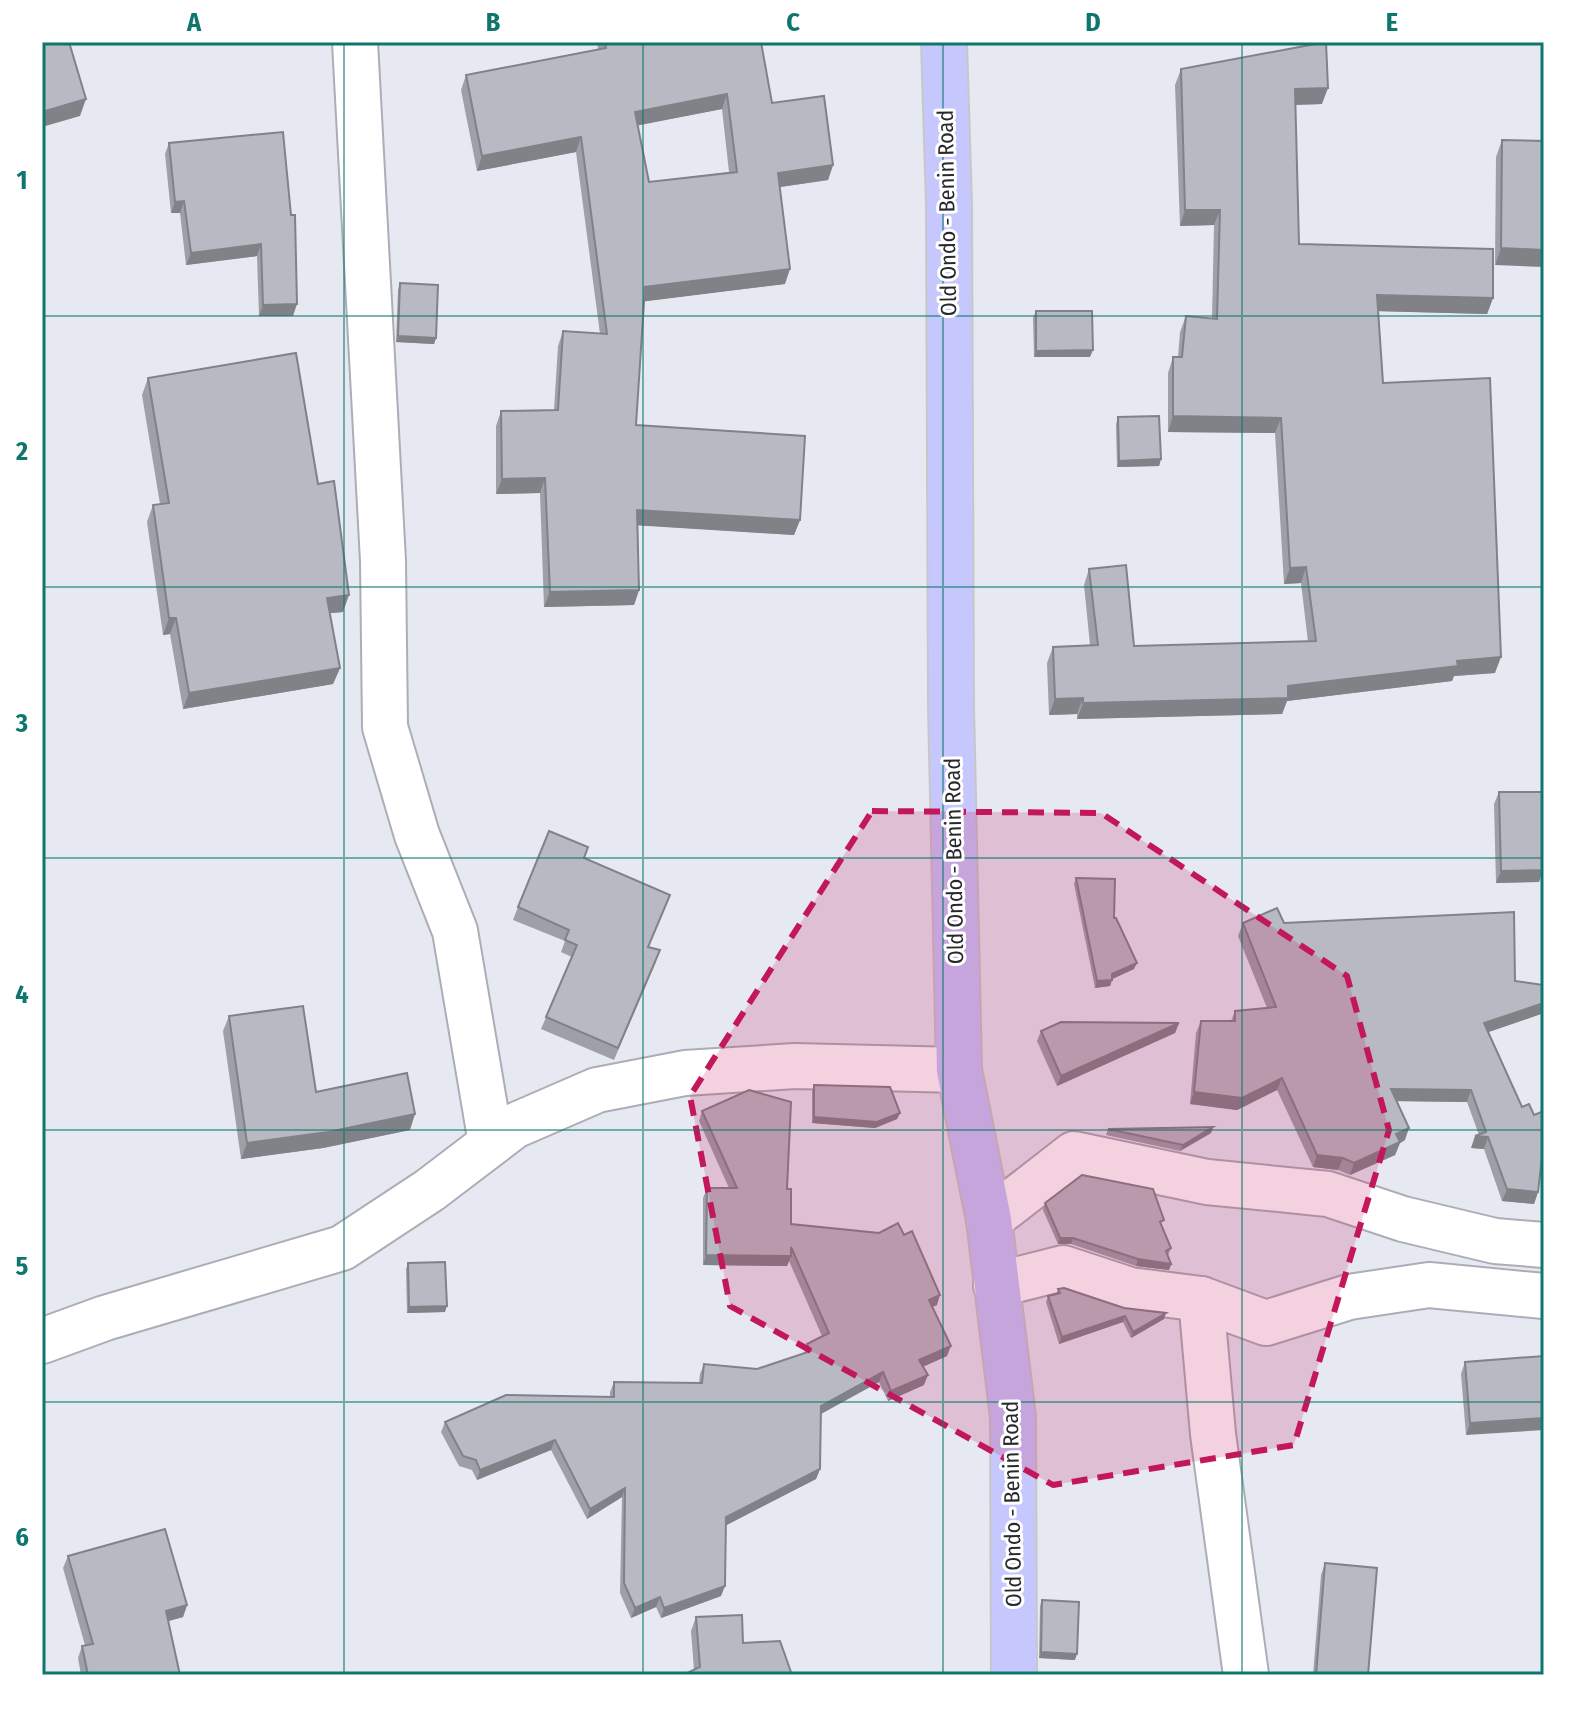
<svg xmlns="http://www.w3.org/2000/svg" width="1586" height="1717" font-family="'Fira Sans Condensed',sans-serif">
<rect width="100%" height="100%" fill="#e7e9f2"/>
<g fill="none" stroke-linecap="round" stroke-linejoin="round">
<!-- minor casing -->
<g stroke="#acadb6" stroke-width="48">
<g id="minor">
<polyline points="355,42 383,561 385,727 417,835 455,931 491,1143"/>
<polyline points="989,1220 1074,1154 1207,1182 1328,1194 1403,1219 1495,1241 1544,1245"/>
<polyline points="996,1285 1063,1268 1130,1290 1201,1299 1266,1323 1349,1297 1429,1285 1544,1296"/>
<polyline points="1201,1299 1213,1434 1246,1675"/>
<polyline points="42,1341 105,1318 342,1248 430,1190 514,1126 597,1090 685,1073 795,1066 959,1070"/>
</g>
</g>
<!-- primary casing -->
<g stroke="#c7c7c8" stroke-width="48">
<polyline id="primary" points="944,42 949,205 951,706 959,1070 989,1220 1013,1417 1014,1675"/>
</g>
<!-- minor -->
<use href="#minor" stroke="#fff" stroke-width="44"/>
<!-- primary -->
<use href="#primary" stroke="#c6c8fd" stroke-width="44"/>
</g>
<!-- wall -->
<g fill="#9e9fa7" fill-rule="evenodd">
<path d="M597,42H761L772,103L833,165L828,180L780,187L785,284L644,301L636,425L800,520L794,535L638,525L639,590L634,605L544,607L540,493L496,494V426L501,411L554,410L558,346L563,331L600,334L576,152L477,171L461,90L466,75L598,49ZM722,109L729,172L649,182L638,125Z"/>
<polygon points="1181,69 1322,104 1295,105 1299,244 1493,298 1487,314 1378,311 1383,383 1495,673 1454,676 1452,681 1287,701 1282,714 1077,719 1077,714 1049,715 1047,663 1053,647 1090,645 1084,585 1089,569 1134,646 1308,642 1301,583 1284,584 1275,433 1168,432 1168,373 1173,357 1178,357 1180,332 1186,316 1212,319 1214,225 1180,226 1175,85"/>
<polygon points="283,132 293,316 259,316 257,256 186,265 180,213 171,213 165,154 169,143"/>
<polygon points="1502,140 1544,141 1495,265 1496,157"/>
<polygon points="400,283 436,338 434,344 396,342 398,290"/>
<polygon points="1036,311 1090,357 1034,357 1033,318"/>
<polygon points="148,378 318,484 343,612 330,613 340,668 333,684 183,709 170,634 163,635 147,522 153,505 160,504 142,395"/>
<polygon points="1118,417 1161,459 1159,466 1117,467 1116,424"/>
<polygon points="1499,792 1543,870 1539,882 1496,883 1494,804"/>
<polygon points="584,858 649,947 656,962 614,1060 541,1029 572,957 561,952 565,941 513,920 518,907"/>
<polygon points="1076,878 1114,918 1134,969 1112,979 1110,986 1095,988 1074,884"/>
<polygon points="1243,923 1284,923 1515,981 1544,985 1544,1013 1488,1032 1542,1153 1538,1192 1534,1204 1502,1201 1484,1149 1471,1148 1479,1135 1467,1102 1397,1101 1405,1140 1400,1143 1395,1155 1350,1175 1338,1170 1313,1167 1277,1090 1237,1110 1190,1104 1196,1033 1201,1021 1231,1021 1235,1011 1267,1008 1238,936"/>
<polygon points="229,1016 316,1092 410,1130 323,1148 241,1159 223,1031"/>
<polygon points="1179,1023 1175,1033 1057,1086 1037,1041 1041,1031"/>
<polygon points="814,1085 900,1113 897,1119 875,1128 812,1123 812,1091"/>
<polygon points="702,1111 787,1189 791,1224 937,1305 932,1307 947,1356 923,1366 924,1385 888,1401 879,1382 821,1414 820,1469 816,1479 726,1525 721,1596 661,1618 656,1607 631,1618 620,1593 622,1497 587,1519 551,1450 477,1480 472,1470 459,1466 441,1432 445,1422 610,1397 610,1392 614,1382 699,1383 700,1374 704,1364 757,1369 804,1353 807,1344 822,1336 789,1261 787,1266 703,1265 703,1198 707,1188 729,1188 699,1121"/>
<polygon points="1213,1127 1211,1133 1180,1151 1106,1135 1108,1129"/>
<polygon points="1045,1203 1162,1226 1171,1248 1168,1255 1171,1264 1169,1270 1136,1266 1071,1244 1058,1244 1043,1210"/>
<polygon points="408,1263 445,1312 407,1313 406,1269"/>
<polygon points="1058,1289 1164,1319 1131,1338 1123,1322 1059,1344 1046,1302 1048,1296 1057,1293"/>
<polygon points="1544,1356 1466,1435 1461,1374 1465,1362"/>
<polygon points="68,1556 187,1605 183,1617 168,1621 180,1675 81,1675 78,1658 82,1646 85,1645 63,1568"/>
<polygon points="1325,1563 1368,1675 1313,1675 1321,1575"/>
<polygon points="1042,1600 1075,1660 1039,1658 1040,1606"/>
<polygon points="696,1617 743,1643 694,1670 691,1631"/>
</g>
<!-- shaded-wall -->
<g fill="#818288">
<polygon points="1328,88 1322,104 1289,105 1295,89"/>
<polygon points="727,94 722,109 630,127 635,112"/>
<polygon points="86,99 80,116 42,127 42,112"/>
<polygon points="581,137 576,152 477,171 482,156"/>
<polygon points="833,165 828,180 773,188 778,173"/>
<polygon points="184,201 180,213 171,213 175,202"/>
<polygon points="1185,210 1220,210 1214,225 1180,226"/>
<polygon points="261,244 257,256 186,265 191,253"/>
<polygon points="1501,248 1544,250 1544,267 1495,265"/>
<polygon points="790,269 785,284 640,302 645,287"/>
<polygon points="1377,295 1493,298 1487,314 1372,311"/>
<polygon points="297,304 293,316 259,316 263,305"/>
<polygon points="398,336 436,338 434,344 396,342"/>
<polygon points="1093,350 1090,357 1034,357 1036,351"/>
<polygon points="1173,416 1281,418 1275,433 1168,432"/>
<polygon points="1161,459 1159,466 1117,467 1119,461"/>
<polygon points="545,478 540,493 496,494 502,479"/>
<polygon points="637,510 800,520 794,535 632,525"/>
<polygon points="1306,567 1301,583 1284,584 1290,568"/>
<polygon points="639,590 634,605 544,607 550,592"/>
<polygon points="349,595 343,612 321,614 327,598"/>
<polygon points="169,618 176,618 170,634 163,635"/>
<polygon points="1501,657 1495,673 1454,676 1452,681 1287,701 1282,714 1077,719 1083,703 1288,686 1457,661"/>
<polygon points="340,668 333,684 183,709 189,693"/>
<polygon points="1083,698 1077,714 1049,715 1055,699"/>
<polygon points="1543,870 1539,882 1496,883 1501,871"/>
<polygon points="1137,963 1134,969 1110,980 1112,974"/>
<polygon points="1112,980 1110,986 1095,988 1097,981"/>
<polygon points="1544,1003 1544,1013 1480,1035 1484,1023"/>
<polygon points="1179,1023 1175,1033 1057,1086 1061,1076"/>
<polygon points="1282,1078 1277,1090 1237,1110 1190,1104 1194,1092"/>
<polygon points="1391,1089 1471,1090 1467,1102 1387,1101"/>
<polygon points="900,1113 897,1119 875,1128 812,1123 814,1117"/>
<polygon points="415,1114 410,1130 323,1148 241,1159 247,1143"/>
<polygon points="1213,1127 1211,1133 1180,1151 1183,1145"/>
<polygon points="1409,1128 1405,1140 1400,1143 1395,1155 1350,1175 1354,1163 1396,1134"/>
<polygon points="1475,1136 1488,1137 1484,1149 1471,1148"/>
<polygon points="1317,1155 1343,1158 1338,1170 1313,1167"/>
<polygon points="1507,1189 1538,1192 1534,1204 1502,1201"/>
<polygon points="1060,1238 1073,1238 1071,1244 1058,1244"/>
<polygon points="706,1255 791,1256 787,1266 703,1265"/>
<polygon points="1138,1259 1171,1264 1169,1270 1136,1266"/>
<polygon points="940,1295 937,1305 925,1310 929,1300"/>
<polygon points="447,1306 445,1312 407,1313 409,1307"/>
<polygon points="1166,1313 1164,1319 1131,1338 1133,1332"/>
<polygon points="1125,1316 1123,1322 1059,1344 1062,1337"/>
<polygon points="951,1346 947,1356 916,1370 919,1360"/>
<polygon points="883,1372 879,1382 817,1416 821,1406"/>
<polygon points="928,1375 924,1385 888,1401 891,1391"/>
<polygon points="1544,1418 1544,1430 1466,1435 1470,1423"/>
<polygon points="555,1440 551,1450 477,1480 480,1470"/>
<polygon points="820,1469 816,1479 723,1527 726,1517"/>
<polygon points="625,1488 622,1497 587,1519 590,1509"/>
<polygon points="725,1586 721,1596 661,1618 664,1608"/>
<polygon points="660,1597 656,1607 631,1618 635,1608"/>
<polygon points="187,1605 183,1617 162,1623 166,1611"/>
<polygon points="1041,1652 1077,1654 1075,1660 1039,1658"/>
</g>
<!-- building -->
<g fill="#b8b9c2" stroke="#818288" stroke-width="2" fill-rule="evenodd">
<polygon points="42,42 69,42 86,99 42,112"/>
<path d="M605,42H761L772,103L824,96L833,165L778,173L790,269L645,287L636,425L805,436L800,520L637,510L639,590L550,592L545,478L502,479L501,411L558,410L563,331L607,334L581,137L482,156L466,75L606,48ZM727,94L737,172L649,182L635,112Z"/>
<polygon points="1326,42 1328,88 1295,89 1299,244 1493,249 1493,298 1377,295 1383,383 1490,378 1501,657 1457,661 1458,666 1288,686 1288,698 1083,703 1083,698 1055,699 1053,647 1098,645 1089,569 1126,565 1134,646 1316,641 1306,567 1290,568 1281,418 1173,416 1173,357 1182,357 1186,316 1217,319 1220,210 1185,210 1181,69"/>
<polygon points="283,132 291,215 295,215 297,304 263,305 261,244 191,253 184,201 175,202 169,143"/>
<polygon points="1502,140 1544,141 1544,250 1501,248"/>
<polygon points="400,283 438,285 436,338 398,336"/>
<polygon points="1036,311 1092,311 1093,350 1036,351"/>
<polygon points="296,353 318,484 334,481 349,595 327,598 340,668 189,693 176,618 169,618 153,505 169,503 148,378"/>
<polygon points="1159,416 1161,459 1119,461 1118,417"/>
<polygon points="1499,792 1542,792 1543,870 1501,871"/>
<polygon points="549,831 588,847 584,858 670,895 648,947 660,950 618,1048 546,1017 577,945 565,940 569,930 518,907"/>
<polygon points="1076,878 1115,879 1114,918 1116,918 1137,963 1112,974 1112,980 1097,981"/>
<polygon points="1277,908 1284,923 1514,912 1515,981 1544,985 1544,1003 1484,1023 1522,1107 1529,1104 1534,1115 1544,1111 1544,1140 1538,1192 1507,1189 1488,1137 1475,1136 1486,1132 1471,1090 1391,1089 1409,1128 1396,1134 1400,1142 1354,1163 1343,1158 1317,1155 1282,1078 1242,1098 1194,1092 1201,1021 1235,1021 1235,1011 1276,1007 1243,923"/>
<polygon points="303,1006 316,1092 407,1073 415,1114 328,1132 247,1143 229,1016"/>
<polygon points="1061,1022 1179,1023 1061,1076 1041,1031"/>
<polygon points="814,1085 890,1087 900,1113 877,1122 814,1117"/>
<polygon points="749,1090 791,1102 787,1189 791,1189 791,1224 879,1233 898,1223 904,1235 912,1231 940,1295 929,1300 951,1346 919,1360 928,1375 891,1391 883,1372 821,1406 820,1469 726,1517 725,1586 664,1608 660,1597 635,1608 624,1583 625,1488 590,1509 555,1440 480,1470 476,1460 463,1456 445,1422 506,1395 614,1397 614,1382 702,1383 704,1364 757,1369 811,1351 807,1344 829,1333 791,1247 791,1256 706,1255 707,1188 737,1188 702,1111"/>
<polygon points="1213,1127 1183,1145 1108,1129"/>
<polygon points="1082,1175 1153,1189 1164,1220 1160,1222 1171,1248 1166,1251 1171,1264 1138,1259 1073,1238 1060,1238 1045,1203"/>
<polygon points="445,1262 447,1306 409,1307 408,1263"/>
<polygon points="1064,1288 1124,1308 1166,1313 1133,1332 1125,1316 1062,1337 1048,1296 1060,1293 1058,1289"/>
<polygon points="1544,1356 1544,1418 1470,1423 1465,1362"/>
<polygon points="165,1529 187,1605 166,1611 180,1675 88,1675 82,1646 93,1644 68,1556"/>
<polygon points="1325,1563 1377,1568 1368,1675 1316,1675"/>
<polygon points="1042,1600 1079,1602 1077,1654 1041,1652"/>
<polygon points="742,1615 743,1643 780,1641 792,1675 683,1675 700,1667 696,1617"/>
</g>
<!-- marked area -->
<path fill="#c2185b" fill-opacity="0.2" stroke="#c2185b" stroke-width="6" stroke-dasharray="16 10" stroke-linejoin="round" d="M872,811L1101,813L1347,976L1389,1130L1294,1445L1053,1485L730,1306L690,1096Z"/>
<!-- grid -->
<path fill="none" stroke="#0f766e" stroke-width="2" stroke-opacity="0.55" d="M344,42V1675M643,42V1675M943,42V1675M1242,42V1675M42,316H1544M42,587H1544M42,858H1544M42,1130H1544M42,1402H1544"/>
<g text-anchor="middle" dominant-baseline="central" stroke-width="6" stroke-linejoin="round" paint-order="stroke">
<!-- street labels -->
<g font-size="22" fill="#28292c" stroke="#fff">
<text transform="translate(947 213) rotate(-91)">Old Ondo - Benin Road</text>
<text transform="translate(954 861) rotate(-91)">Old Ondo - Benin Road</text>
<text transform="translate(1012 1504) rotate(-91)">Old Ondo - Benin Road</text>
</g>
</g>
<!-- border -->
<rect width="1586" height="1717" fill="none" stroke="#ffffff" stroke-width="88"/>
<rect x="44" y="44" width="1498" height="1629" fill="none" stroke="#0f766e" stroke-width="3"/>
<g font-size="26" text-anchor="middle" font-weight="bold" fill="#0f766e">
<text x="194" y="31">A</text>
<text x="493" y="31">B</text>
<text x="793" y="31">C</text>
<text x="1093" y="31">D</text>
<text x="1392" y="31">E</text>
<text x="22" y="189">1</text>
<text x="22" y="460">2</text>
<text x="22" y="732">3</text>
<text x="22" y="1003">4</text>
<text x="22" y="1275">5</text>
<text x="22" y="1546">6</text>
</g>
</svg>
